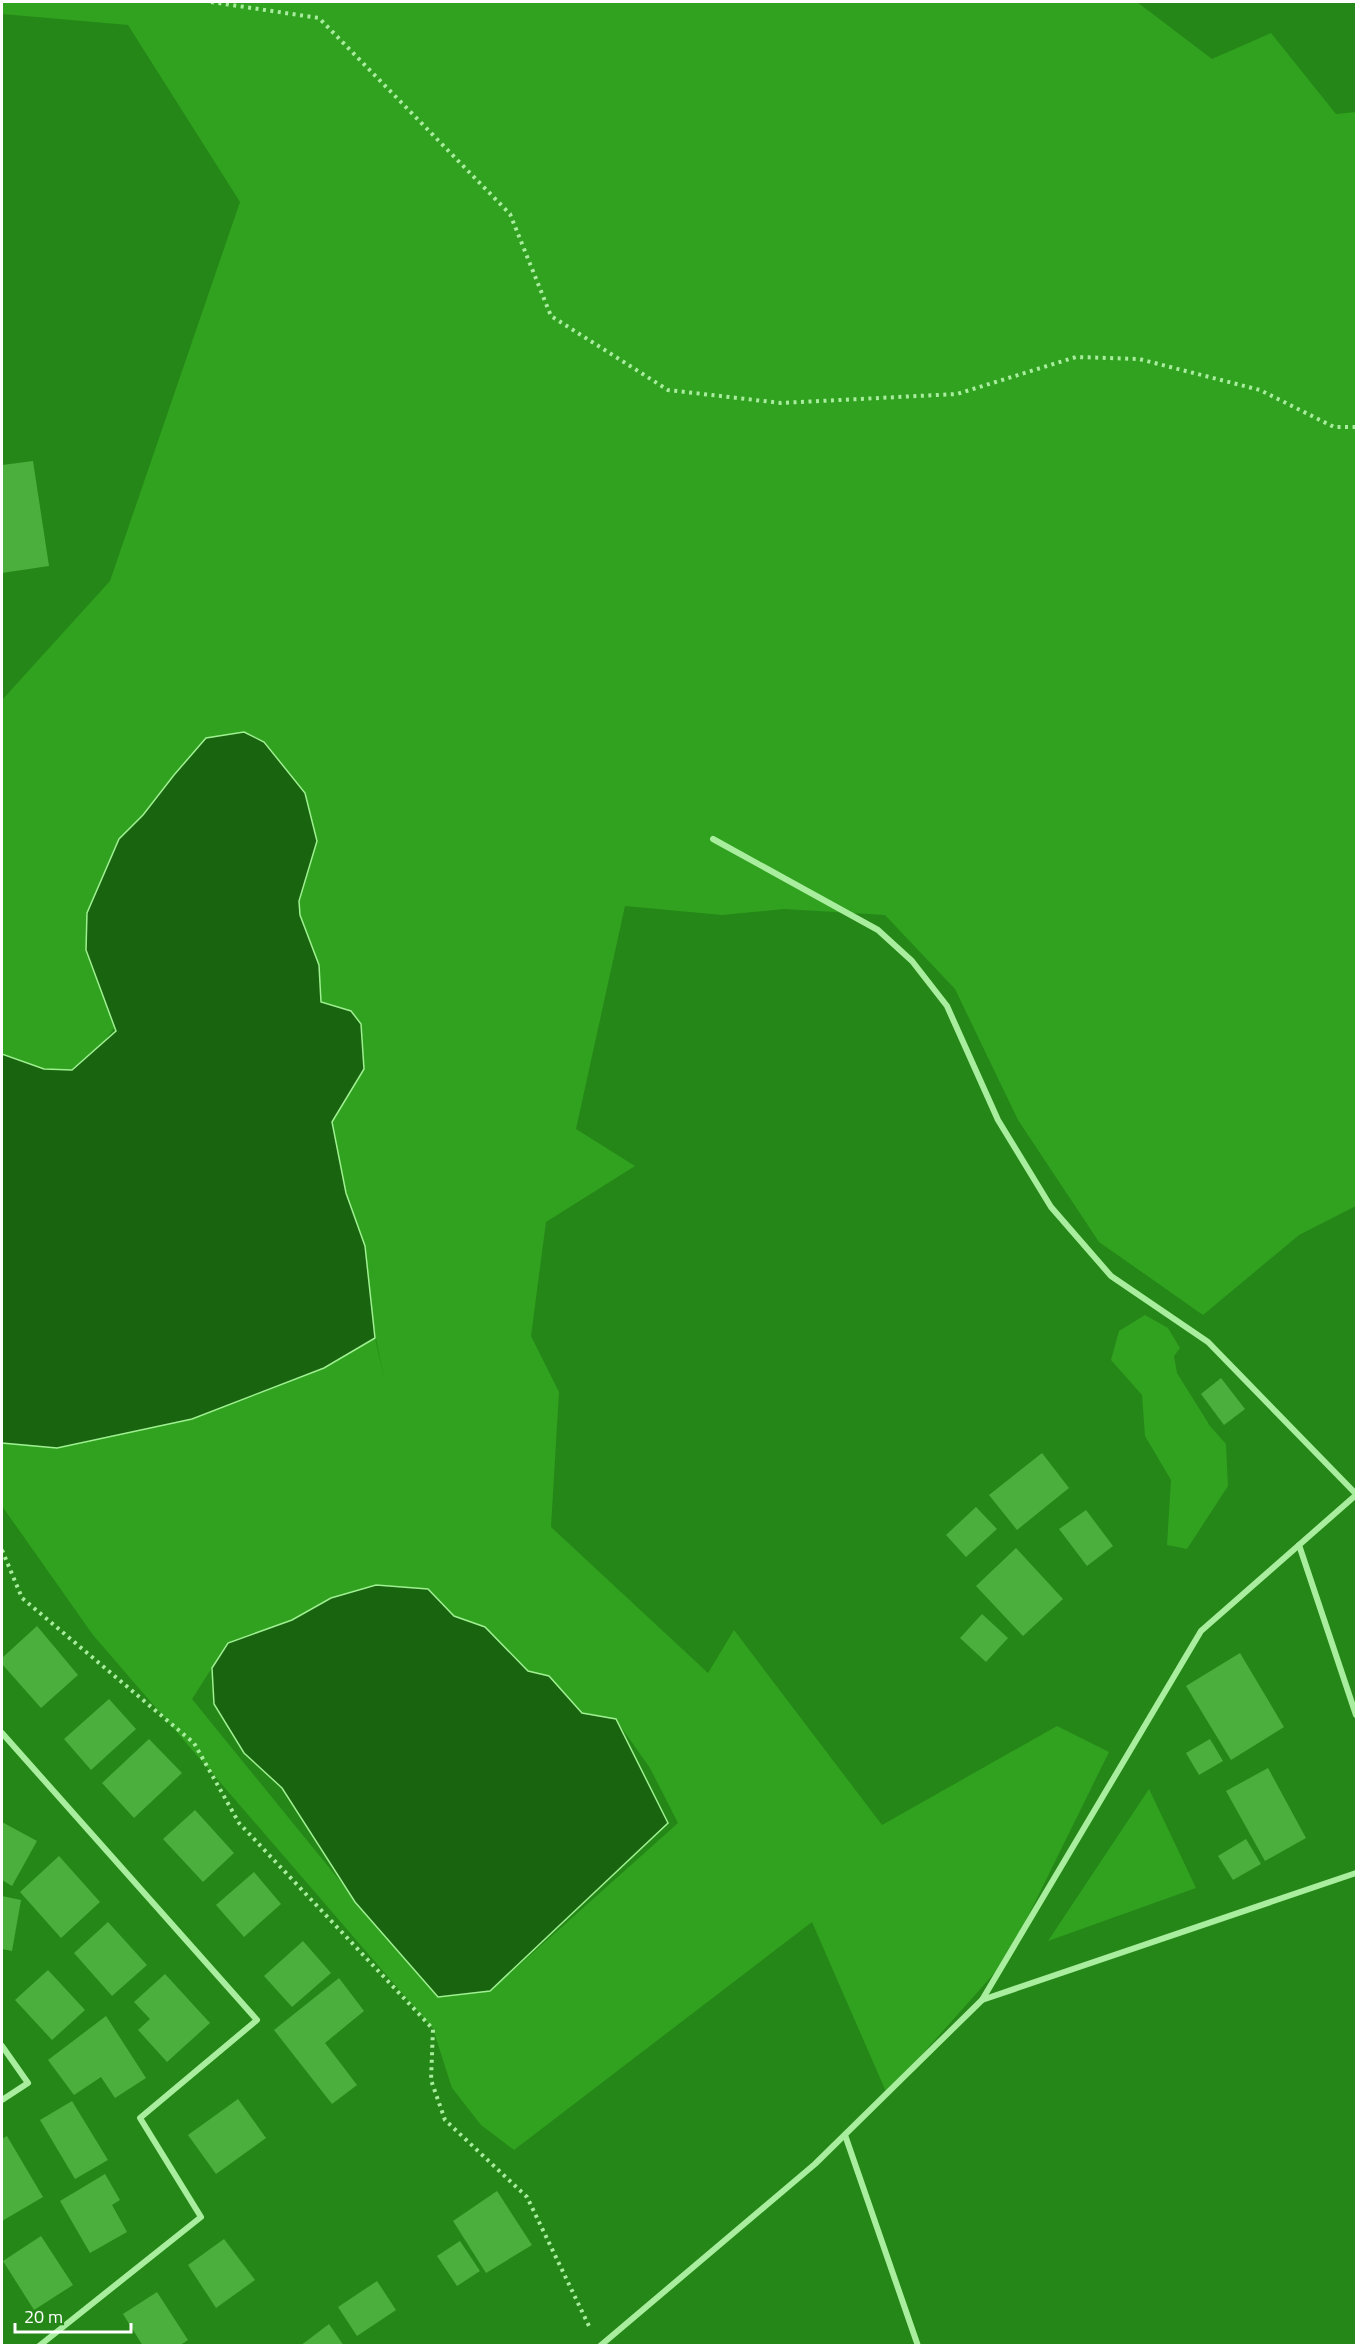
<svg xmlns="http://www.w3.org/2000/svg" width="1358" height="2347" font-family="'Titillium Web',sans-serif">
<rect width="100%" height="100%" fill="#258717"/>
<!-- green -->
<g fill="#31a120" fill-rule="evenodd">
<path d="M2,2H1137L1212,59L1271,33L1336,114L1356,112V1206L1299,1235L1203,1315L1099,1242L1018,1120L955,989L885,915L784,909L722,915L625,906L576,1129L635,1166L546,1222L531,1336L559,1392L551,1527L708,1673L734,1630L882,1825L1057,1726L1109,1752L1007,1959L887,2094L812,1922L514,2150L481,2125L452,2088L433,2029L93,1635L2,1506V1441L238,1401L375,1338L384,1378L332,1122L364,1069L161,960L62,1103L2,1081V700L110,581L240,202L128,25L2,14ZM428,1589L454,1616L582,1713L616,1720L650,1768L678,1823L490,1991L438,1997L397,1951L192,1699L228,1643L292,1620Z"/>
<polygon points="1145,1315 1168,1328 1180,1348 1174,1356 1177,1373 1210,1426 1226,1444 1228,1486 1187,1549 1167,1545 1171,1480 1145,1436 1142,1395 1111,1360 1119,1331"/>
<polygon points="1149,1789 1196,1888 1048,1941"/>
</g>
<!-- water -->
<g fill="#18640f" stroke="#9ff091" stroke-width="1.5">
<polygon points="244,732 264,742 305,793 317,841 299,901 300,915 319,965 321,1002 351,1011 361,1024 364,1069 332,1122 346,1193 365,1246 375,1338 324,1368 192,1419 57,1448 2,1443 2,1054 44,1069 72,1070 116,1031 86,950 87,913 119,839 143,815 174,775 206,738"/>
<polygon points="376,1585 428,1589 454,1616 485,1627 528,1671 549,1676 582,1713 616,1719 668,1823 490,1991 438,1997 355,1902 282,1788 244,1753 214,1704 212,1668 228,1643 292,1620 331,1598"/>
</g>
<!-- building -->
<g fill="#4aaf3c">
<polygon points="33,461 49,566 2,573 2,465"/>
<polygon points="1221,1378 1245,1409 1224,1425 1201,1394"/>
<polygon points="1042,1453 1069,1488 1017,1530 989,1495"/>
<polygon points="976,1507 997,1529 966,1557 946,1535"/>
<polygon points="1086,1510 1113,1546 1087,1566 1059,1529"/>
<polygon points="1016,1548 1063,1599 1023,1636 976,1586"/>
<polygon points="982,1614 1008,1638 986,1662 960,1638"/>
<polygon points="37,1626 78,1675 41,1708 2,1664 2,1658"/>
<polygon points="1240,1653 1284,1727 1231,1760 1186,1686"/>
<polygon points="109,1699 136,1729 91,1770 64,1739"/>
<polygon points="149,1739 182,1773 134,1818 102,1783"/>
<polygon points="1210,1739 1223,1761 1199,1775 1186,1753"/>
<polygon points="1268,1768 1306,1838 1265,1861 1226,1791"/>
<polygon points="195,1810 234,1853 203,1882 163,1839"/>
<polygon points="2,1822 37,1841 12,1886 2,1880"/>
<polygon points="1246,1839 1261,1864 1233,1880 1218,1856"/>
<polygon points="59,1856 100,1902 61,1938 20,1892"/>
<polygon points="254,1872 281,1904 244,1937 216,1905"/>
<polygon points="2,1896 21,1900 12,1951 2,1949"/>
<polygon points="108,1922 147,1965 112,1996 74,1953"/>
<polygon points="303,1941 331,1973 292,2007 264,1976"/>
<polygon points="48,1970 85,2010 52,2040 15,2000"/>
<polygon points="165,1974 210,2023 167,2062 138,2030 150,2019 134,2002"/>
<polygon points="339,1978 364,2011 325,2043 357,2085 332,2104 274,2030"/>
<polygon points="106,2016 146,2078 115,2098 101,2077 74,2095 48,2060"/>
<polygon points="238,2099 266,2138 216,2174 188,2135"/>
<polygon points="72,2101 108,2160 75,2179 40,2120"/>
<polygon points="7,2136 43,2197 2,2221 2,2139"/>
<polygon points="105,2174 120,2200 112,2205 127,2232 90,2253 60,2201"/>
<polygon points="497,2191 532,2245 486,2273 453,2221"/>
<polygon points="41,2236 73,2285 34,2310 3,2261"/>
<polygon points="224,2239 255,2280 216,2308 188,2265"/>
<polygon points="460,2241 480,2271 457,2286 437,2256"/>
<polygon points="377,2281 396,2310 357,2336 338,2307"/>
<polygon points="157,2292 188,2340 179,2346 143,2346 123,2314"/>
<polygon points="329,2324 344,2346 300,2346"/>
</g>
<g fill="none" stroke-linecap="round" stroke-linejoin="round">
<!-- path -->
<g stroke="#a9ed9e" stroke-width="4" stroke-dasharray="3 4.5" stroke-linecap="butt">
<polyline points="211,2 319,18 510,214 551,316 668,390 781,403 957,394 1076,357 1139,359 1260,390 1334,427 1356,427"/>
<polyline points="2,1550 22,1598 194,1743 239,1823 433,2029 431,2080 445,2120 527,2197 589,2326"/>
</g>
<!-- minor -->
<g stroke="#a9ed9e" stroke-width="6">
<polyline points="713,839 878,930 912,961 947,1006 998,1120 1051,1207 1111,1276 1208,1342 1356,1494"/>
<polyline points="1299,1545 1356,1715"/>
<polyline points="2,1733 257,2020 140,2118 201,2217 39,2346"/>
<polyline points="982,2000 1356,1873"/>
<polyline points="2,2046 28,2083 2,2100"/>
<polyline points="845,2135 918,2346"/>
<polyline points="600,2346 815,2164 982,2000 1201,1631 1356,1495"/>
</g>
</g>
<!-- border -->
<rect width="1358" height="2347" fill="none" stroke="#ffffff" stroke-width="6"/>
<!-- scale -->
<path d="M15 2323v9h116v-9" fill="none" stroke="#ffffff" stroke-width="3"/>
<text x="24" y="2323" font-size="18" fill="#ffffff" stroke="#258717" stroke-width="4.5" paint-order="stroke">20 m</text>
</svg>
